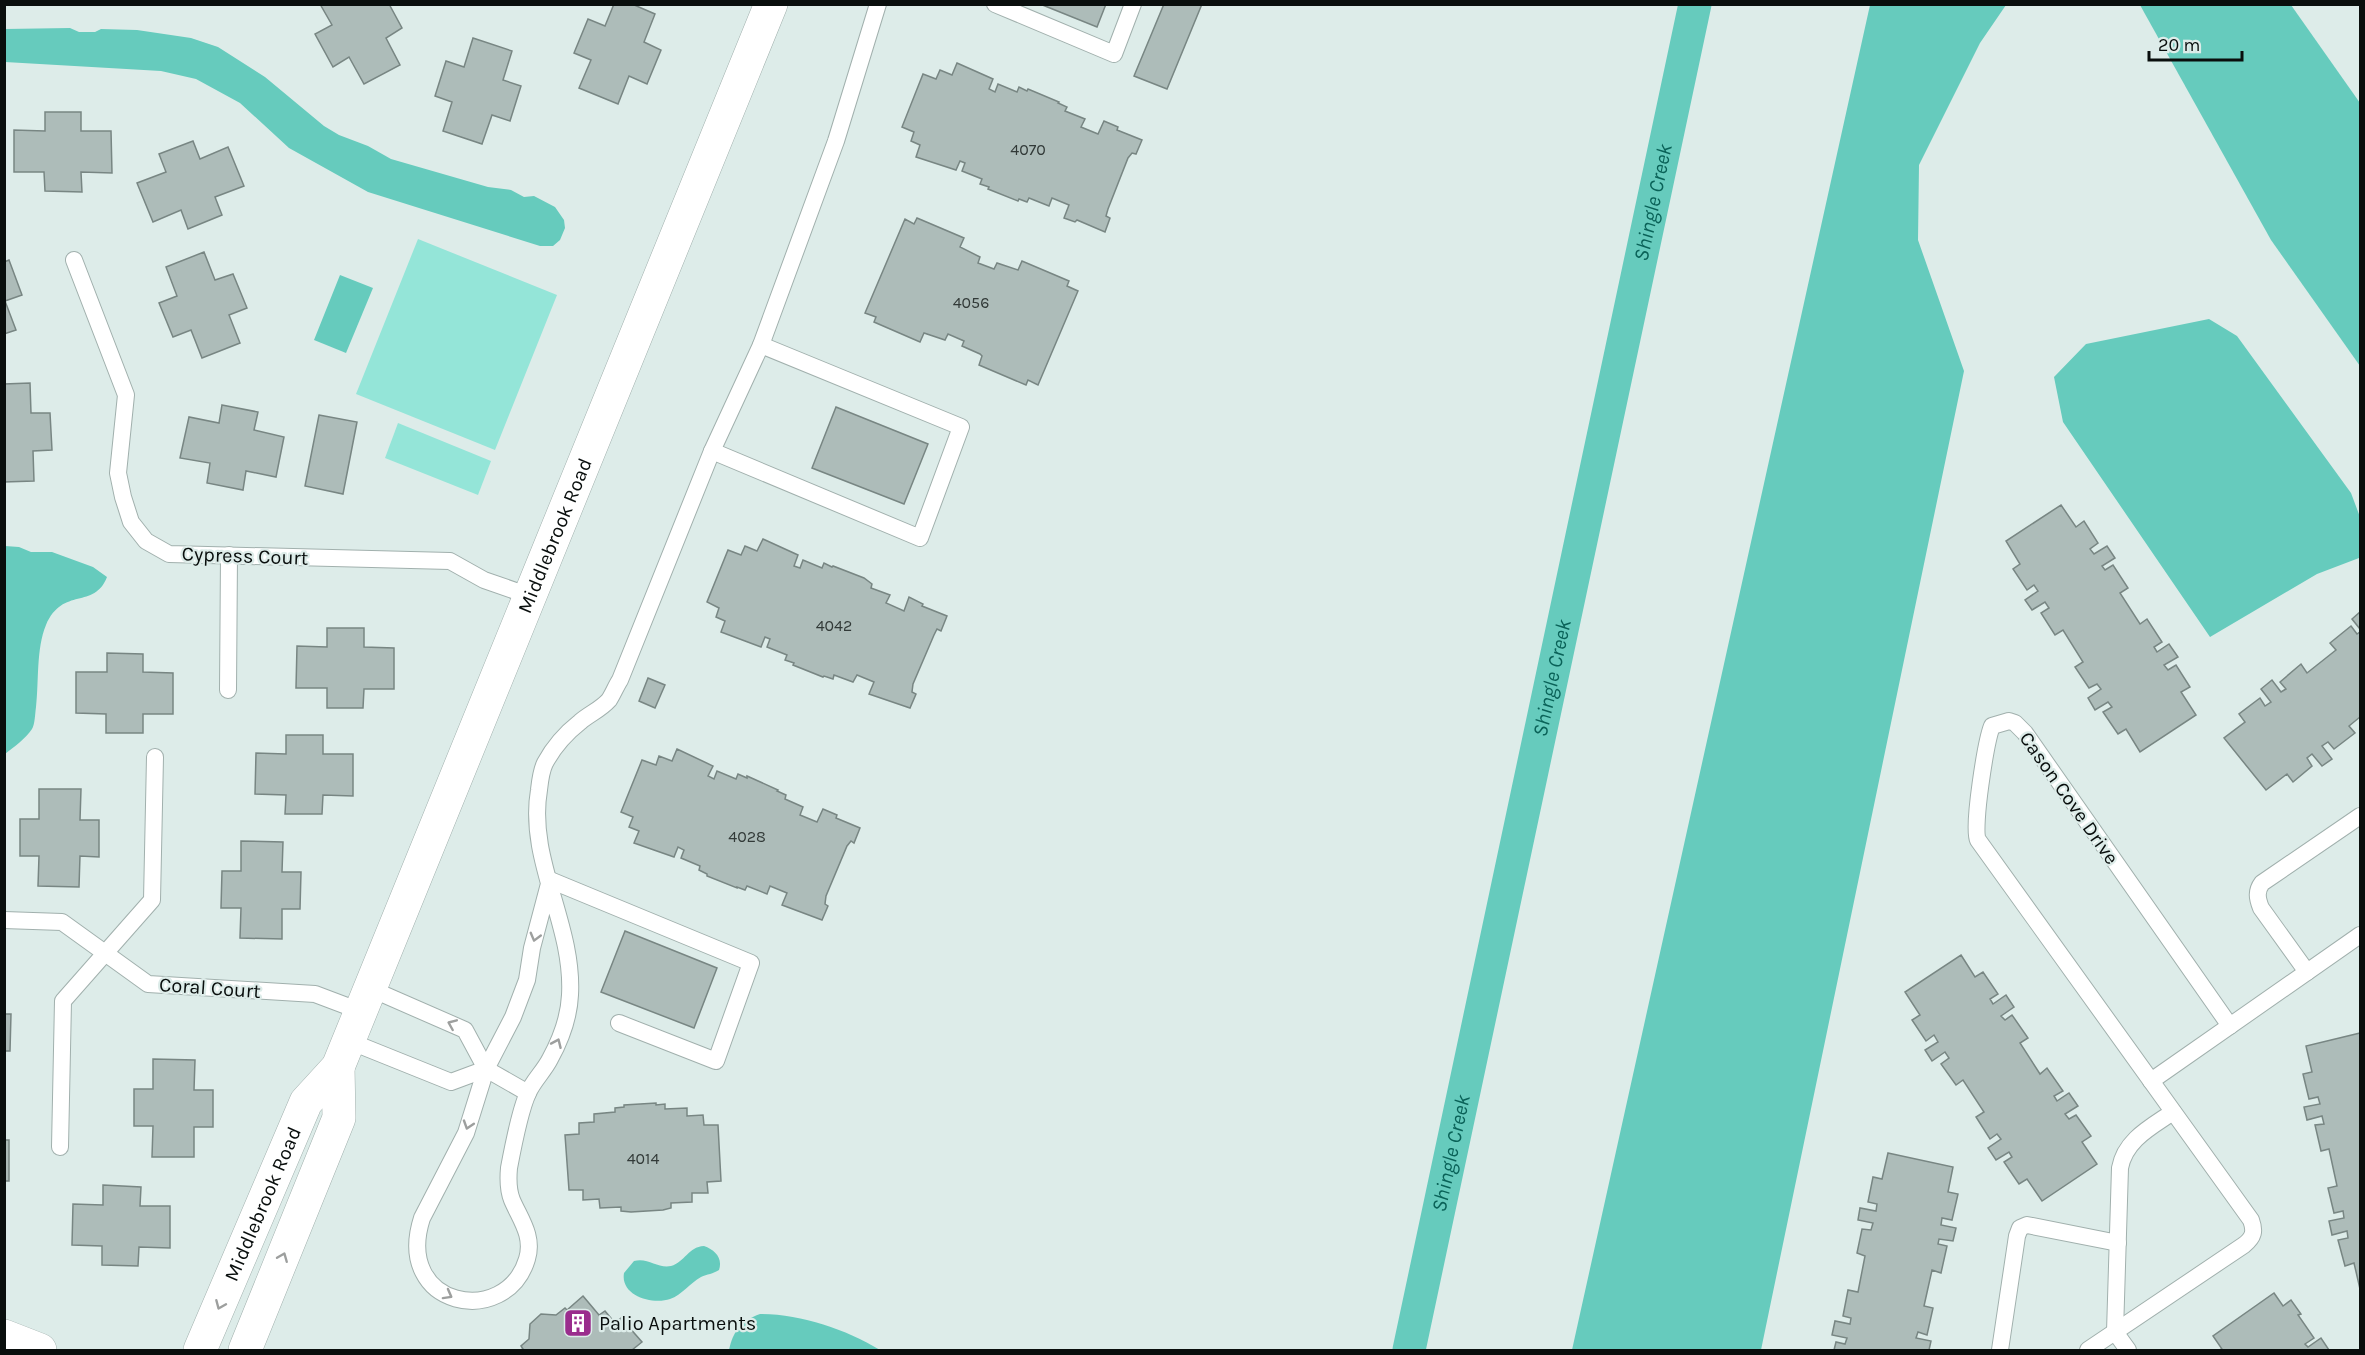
<svg xmlns="http://www.w3.org/2000/svg" width="2365" height="1355" font-family="Karla,sans-serif">
<rect width="100%" height="100%" fill="#ddece9"/>
<!-- green -->
<g fill="#94e5d8">
<polygon points="418,239 557,295 495,450 356,394"/>
<polygon points="398,423 491,461 478,495 385,458"/>
</g>
<!-- water -->
<g fill="#66cbbd">
<polygon points="1870,5 2006,5 1980,43 1919,165 1918,240 1964,371 1761,1350 1572,1350"/>
<polygon points="2140,5 2291,5 2360,103 2360,366 2271,240"/>
<polygon points="70,28 79,32 95,32 101,29 137,30 191,38 218,47 265,77 324,126 339,135 368,146 391,159 488,187 511,190 524,197 534,196 555,207 564,220 565,228 560,240 553,246 540,246 368,192 289,148 240,103 196,79 161,71 5,62 5,29"/>
<polygon points="340,275 373,288 346,353 314,340"/>
<polygon points="2209,319 2237,336 2351,493 2360,517 2359,558 2317,574 2210,637 2063,422 2054,377 2086,344"/>
<path d="M5,546L19,547L31,552H52L93,567L107,577C94,610 63,586 46,625C36,649 39,681 36,707C35,714 35,724 32,729C25,739 14,747 5,754Z"/>
<path d="M704,1246C715,1250 723,1258 719,1270C713,1274 707,1274 701,1277C690,1283 682,1295 670,1299C653,1305 620,1296 624,1273L634,1261C648,1257 658,1269 671,1266C685,1262 688,1247 704,1246Z"/>
<path d="M760,1314C801,1314 845,1329 880,1350H729C733,1331 741,1321 760,1314Z"/>
</g>
<g fill="none" stroke-linecap="round" stroke-linejoin="round">
<!-- canal -->
<path stroke="#66cbbd" stroke-width="33" id="s1" d="M1409,1350L1695,4"/>
</g>
<!-- building -->
<g fill="#adbcb9" stroke="#788683" stroke-width="1.5">
<polygon points="320,4 389,4 402,28 386,38 400,65 364,84 349,57 333,67 315,34 332,25"/>
<polygon points="614,4 632,4 655,14 644,42 661,50 647,84 629,76 618,104 579,88 591,60 574,53 588,19 605,26"/>
<polygon points="1040,4 1106,4 1097,27"/>
<polygon points="1164,4 1202,4 1167,89 1134,76"/>
<polygon points="473,38 512,51 503,80 521,86 510,121 492,115 482,144 443,131 452,102 435,96 446,61 464,67"/>
<polygon points="957,63 993,79 989,89 995,92 998,84 1017,92 1019,87 1027,91 1028,89 1059,102 1058,103 1067,107 1065,111 1085,119 1081,127 1098,134 1104,121 1118,127 1117,130 1142,140 1136,154 1132,153 1128,158 1108,209 1106,216 1110,218 1105,232 1077,220 1075,222 1064,218 1069,205 1052,198 1049,206 1029,198 1027,202 1019,199 1018,201 988,189 989,187 980,184 982,179 962,171 965,163 960,161 956,170 916,157 920,145 911,141 914,132 902,127 923,74 936,79 940,70 952,75"/>
<polygon points="45,112 81,112 81,131 111,131 112,173 81,172 82,192 45,191 44,172 14,172 14,130 45,131"/>
<polygon points="193,141 200,159 228,147 244,186 215,197 222,215 188,229 181,210 153,222 137,183 166,172 159,154"/>
<polygon points="917,218 964,238 960,247 980,257 978,263 994,269 997,263 1018,270 1022,261 1069,281 1067,286 1078,291 1038,385 1028,380 1026,385 979,365 982,356 980,354 962,346 964,341 948,334 945,340 924,333 920,342 874,322 876,317 865,313 905,219 914,224"/>
<polygon points="204,252 215,280 233,274 247,308 229,315 240,343 202,358 191,330 173,337 159,303 177,296 166,267"/>
<polygon points="9,260 22,295 5,301 16,330 4,334 4,262"/>
<polygon points="30,383 31,413 50,413 52,450 33,451 34,481 4,482 4,384"/>
<polygon points="222,405 258,412 254,430 284,437 276,477 246,471 243,490 207,483 210,463 180,458 189,417 219,423"/>
<polygon points="836,407 928,444 904,504 812,468"/>
<polygon points="319,415 357,422 343,494 305,486"/>
<polygon points="2061,505 2076,527 2084,521 2098,543 2090,549 2094,554 2107,546 2115,558 2102,566 2105,570 2113,565 2128,588 2120,593 2140,624 2147,619 2162,642 2154,647 2157,652 2169,644 2178,657 2164,665 2168,670 2176,665 2190,687 2181,692 2196,715 2140,752 2126,729 2118,734 2103,712 2112,707 2108,702 2095,710 2088,698 2101,689 2097,684 2089,688 2075,667 2083,662 2063,630 2055,635 2041,613 2049,608 2045,602 2032,610 2025,600 2038,591 2034,585 2027,590 2013,569 2020,564 2006,541"/>
<polygon points="763,539 798,555 794,566 800,568 803,560 822,568 824,563 832,567 833,566 864,578 872,584 871,588 890,595 886,603 904,611 909,597 923,604 922,606 947,616 941,631 937,629 934,635 913,684 912,692 916,694 910,708 869,694 874,682 857,675 853,682 834,675 833,679 824,676 823,677 793,665 794,663 785,660 787,655 767,647 770,639 765,637 761,647 721,632 725,621 716,617 719,608 707,602 728,550 741,555 745,546 757,551"/>
<polygon points="2360,612 2360,629 2352,619"/>
<polygon points="2351,626 2357,634 2360,632 2360,717 2349,726 2355,733 2334,749 2328,742 2322,746 2332,759 2322,766 2312,754 2307,758 2312,766 2293,782 2287,774 2266,790 2224,738 2245,722 2239,714 2260,698 2265,706 2271,702 2261,689 2272,680 2281,692 2286,689 2280,682 2301,664 2307,673 2336,650 2330,643"/>
<polygon points="327,628 364,628 364,647 394,648 394,689 364,689 363,708 327,708 327,688 296,688 297,646 327,647"/>
<polygon points="107,653 143,654 143,672 173,673 173,714 143,714 143,733 106,733 106,714 76,713 76,672 107,672"/>
<polygon points="648,678 665,685 655,708 639,701"/>
<polygon points="286,735 323,735 323,754 353,754 353,796 323,795 322,814 285,814 286,795 255,794 256,753 286,754"/>
<polygon points="677,749 713,766 708,776 714,779 717,771 736,779 738,774 747,778 747,776 778,790 777,791 786,795 785,799 803,807 800,815 817,822 823,809 837,815 836,818 860,828 854,843 851,841 847,846 826,896 825,904 828,906 822,920 782,905 787,893 770,886 767,894 747,886 745,890 737,887 737,888 707,876 707,874 699,870 700,866 681,858 684,850 678,847 674,857 634,843 639,831 629,827 633,817 621,812 642,760 656,765 659,756 672,761"/>
<polygon points="39,789 81,789 80,820 99,820 99,857 80,856 79,887 38,886 39,856 20,856 20,819 39,819"/>
<polygon points="241,841 283,842 282,872 301,872 300,909 282,909 282,939 240,938 241,908 221,908 222,871 241,871"/>
<polygon points="625,931 717,968 694,1028 601,992"/>
<polygon points="1961,955 1975,977 1983,972 1998,994 1990,999 1993,1004 2006,995 2014,1007 2001,1016 2005,1020 2012,1015 2028,1038 2020,1043 2040,1074 2047,1068 2063,1091 2054,1096 2057,1101 2069,1093 2078,1106 2065,1114 2069,1119 2076,1115 2091,1136 2082,1142 2097,1164 2042,1201 2027,1179 2019,1184 2004,1162 2012,1157 2009,1152 1996,1160 1988,1148 2001,1139 1997,1134 1990,1139 1976,1117 1984,1112 1963,1080 1956,1085 1941,1064 1949,1058 1945,1052 1932,1061 1925,1050 1938,1042 1934,1035 1926,1041 1912,1020 1920,1015 1905,992"/>
<polygon points="4,1014 11,1014 10,1051 4,1051"/>
<polygon points="2360,1033 2360,1289 2354,1263 2345,1266 2338,1240 2348,1238 2347,1231 2332,1235 2329,1221 2344,1218 2343,1211 2334,1213 2328,1188 2337,1186 2329,1149 2321,1151 2315,1125 2324,1124 2322,1116 2307,1120 2304,1107 2320,1104 2318,1097 2309,1099 2303,1074 2312,1072 2306,1046"/>
<polygon points="153,1059 195,1060 194,1090 213,1090 213,1127 194,1127 194,1157 152,1157 153,1126 134,1126 134,1089 153,1089"/>
<polygon points="656,1103 656,1105 665,1104 665,1109 687,1108 687,1116 703,1115 704,1125 718,1125 721,1181 707,1182 708,1193 692,1193 692,1202 671,1203 671,1208 663,1210 631,1212 621,1211 621,1207 600,1208 599,1199 583,1200 583,1190 569,1190 565,1135 579,1134 579,1123 594,1122 594,1114 615,1112 615,1108 624,1107 624,1105"/>
<rect x="4" y="1140" width="5" height="41"/>
<polygon points="1888,1153 1953,1167 1948,1192 1958,1194 1952,1220 1942,1218 1941,1225 1956,1228 1953,1241 1939,1239 1938,1244 1947,1246 1941,1273 1932,1270 1924,1306 1933,1308 1927,1335 1918,1332 1916,1338 1931,1341 1929,1350 1834,1350 1836,1342 1845,1344 1847,1338 1832,1335 1835,1321 1850,1324 1851,1318 1843,1316 1848,1290 1858,1292 1865,1256 1857,1253 1862,1229 1871,1230 1873,1223 1858,1220 1860,1208 1876,1211 1877,1204 1868,1202 1873,1177 1882,1179"/>
<polygon points="103,1185 141,1187 140,1206 170,1206 170,1248 139,1247 138,1266 102,1265 102,1246 72,1245 73,1204 103,1205"/>
<polygon points="2274,1293 2283,1306 2291,1300 2301,1314 2298,1315 2314,1338 2305,1344 2308,1347 2321,1338 2329,1350 2219,1350 2222,1349 2213,1336"/>
<polygon points="583,1296 599,1315 605,1311 615,1323 621,1318 642,1342 632,1350 521,1350 523,1349 521,1346 529,1339 530,1324 541,1314 556,1315 565,1308 567,1310"/>
</g>
<g fill="none" stroke-linecap="round" stroke-linejoin="round">
<!-- lane casing -->
<g stroke="#a1b0ad" stroke-width="18">
<g id="lane">
<polyline points="995,4 1114,54 1133,4"/>
<polyline points="74,260 126,395 118,473 123,497 131,522 146,541 169,554 450,561 484,580 530,596"/>
<polyline points="712,451 920,538 961,427 761,345"/>
<polyline points="228,690 229,555"/>
<path d="M550,880L532,948L527,980L513,1017L486,1069L466,1133L422,1218C393,1308 506,1329 527,1259C534,1236 520,1219 512,1200C508,1190 508,1179 509,1168C512,1152 521,1108 528,1093C533,1081 544,1071 550,1059C561,1039 569,1017 570,995C574,924 527,860 539,790C540,781 541,771 545,763C553,748 566,733 580,722C589,714 600,710 609,700C613,694 616,686 620,680L712,451L761,345L836,141L878,4"/>
<polyline points="550,880 751,963 716,1061 619,1023"/>
<polyline points="4,920 62,922 148,984 315,994 360,1011"/>
<path d="M2307,972L2261,908C2257,898 2256,891 2262,883L2360,816"/>
<polyline points="369,988 465,1030 486,1069 528,1093"/>
<polyline points="349,1041 451,1082 486,1069"/>
<polyline points="2151,1081 2360,935"/>
<polyline points="60,1147 63,1001 152,900 155,757"/>
<polyline points="2000,1350 2017,1236 2020,1228 2027,1225 2118,1243"/>
<path d="M2088,1350L2244,1245C2254,1237 2255,1231 2251,1220L1978,840C1972,828 1986,741 1992,726L2009,721L2015,723L2025,733L2230,1026"/>
<path d="M2128,1350L2115,1332L2120,1168C2125,1140 2151,1127 2173,1112"/>
</g>
</g>
<!-- street casing -->
<g stroke="#a1b0ad" stroke-width="34">
<g id="street">
<path id="s2" d="M200,1350L306,1102L338,1067L771,4"/>
<polyline points="245,1350 339,1118 338,1067"/>
</g>
</g>
<!-- secondary casing -->
<g stroke="#a1b0ad" stroke-width="34">
<polyline id="secondary" points="4,1336 40,1350"/>
</g>
<!-- lane -->
<use href="#lane" stroke="#fff" stroke-width="16"/>
<!-- street -->
<use href="#street" stroke="#fff" stroke-width="33"/>
<!-- secondary -->
<use href="#secondary" stroke="#fff" stroke-width="33"/>
</g>
<!-- one-way arrows -->
<defs><path id="oneway-chevron" d="M-2-3.5L2.5 0L-2 3.5" fill="none" stroke-width="1.6" stroke-linecap="round" stroke-linejoin="round" transform="scale(1.5)"/></defs>
<g stroke="#9d9f9e">
<use href="#oneway-chevron" transform="translate(535 937) rotate(105)"/>
<use href="#oneway-chevron" transform="translate(452 1024) rotate(-157)"/>
<use href="#oneway-chevron" transform="translate(557 1043) rotate(-66)"/>
<use href="#oneway-chevron" transform="translate(468 1125) rotate(108)"/>
<use href="#oneway-chevron" transform="translate(283 1257) rotate(-68)"/>
<use href="#oneway-chevron" transform="translate(448 1295) rotate(29)"/>
<use href="#oneway-chevron" transform="translate(220 1305) rotate(113)"/>
</g>
<!-- icons -->
<defs>
<g id="building-square" transform="scale(1.5)"><rect x="-9" y="-9" width="18" height="18" rx="4" fill="#9a2d8d" stroke="#ddece9"/><path d="M-4-6H4V6H1V3H-1V6H-4ZM-2.5-4.3h1.7v1.8h-1.7ZM.8-4.3h1.7v1.8H.8ZM-2.5-1h1.7V.8h-1.7ZM.8-1h1.7V.8H.8Z" fill="#fff"/></g>
</defs>
<g fill-rule="evenodd">
<use href="#building-square" x="578" y="1323"/>
</g>
<g text-anchor="middle" dominant-baseline="central" stroke-width="4.5" stroke-linejoin="round" paint-order="stroke">
<!-- number labels -->
<g font-size="16" fill="#323a38">
<text x="1028" y="149">4070</text>
<text x="971" y="302">4056</text>
<text x="834" y="625">4042</text>
<text x="747" y="836">4028</text>
<text x="643" y="1158">4014</text>
</g>
<!-- street labels -->
<g font-size="20" fill="#090e0d" stroke="#ddece9">
<text stroke="none"><textPath href="#s2" startOffset="891">Middlebrook Road</textPath></text>
<text transform="translate(245 556) rotate(2)">Cypress Court</text>
<text transform="translate(2069 798) rotate(55)">Cason Cove Drive</text>
<text transform="translate(210 988) rotate(4)">Coral Court</text>
<text stroke="none"><textPath href="#s2" startOffset="159">Middlebrook Road</textPath></text>
</g>
<!-- poi labels -->
<g font-size="20" fill="#090e0d" stroke="#ddece9" text-anchor="start">
<text x="599" y="1323">Palio Apartments</text>
</g>
<!-- water labels -->
<g font-size="21" font-style="italic" fill="#0a6258" stroke="#ddece9">
<text stroke="none"><textPath href="#s1" startOffset="1173">Shingle Creek</textPath></text>
<text stroke="none"><textPath href="#s1" startOffset="687">Shingle Creek</textPath></text>
<text stroke="none"><textPath href="#s1" startOffset="201">Shingle Creek</textPath></text>
</g>
</g>
<!-- border -->
<rect width="2365" height="1355" fill="none" stroke="#090e0d" stroke-width="12"/>
<!-- scale -->
<path d="M2149 51v9h93v-9" fill="none" stroke="#090e0d" stroke-width="3"/>
<text x="2158" y="51" font-size="18" fill="#090e0d" stroke="#ddece9" stroke-width="4.5" paint-order="stroke">20 m</text>
</svg>
